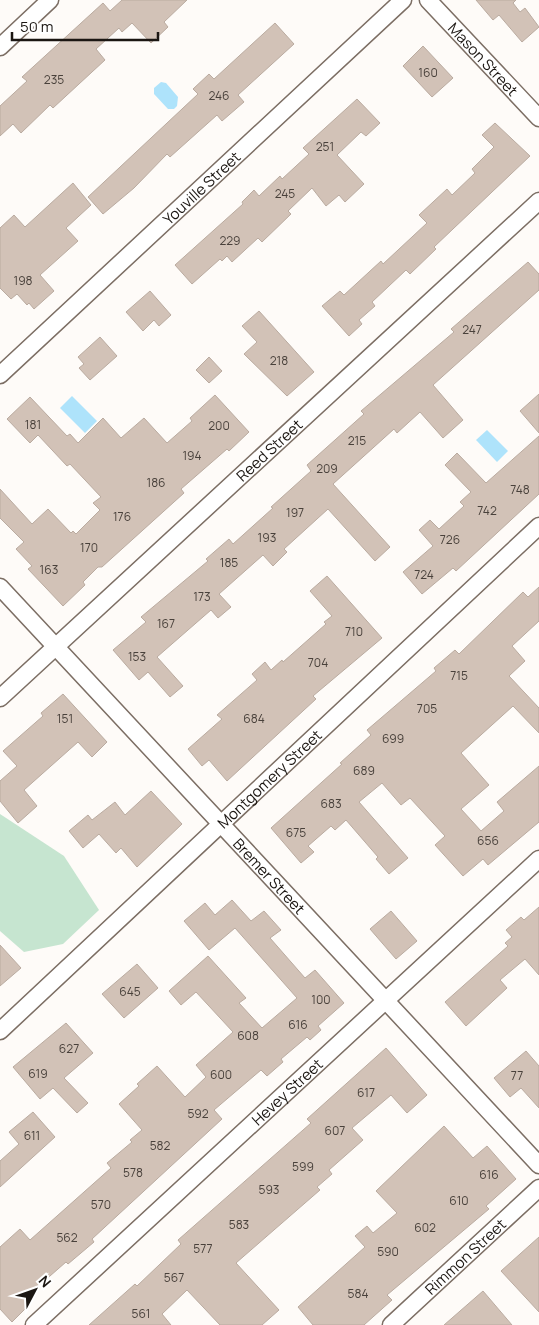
<svg xmlns="http://www.w3.org/2000/svg" width="539" height="1325" font-family="Manrope,sans-serif">
<rect width="100%" height="100%" fill="#fefbf8"/>
<!-- green -->
<polygon fill="#c6e5d0" points="0,814 64,856 99,910 63,944 24,952 0,931"/>
<!-- water -->
<g fill="#aee3fb">
<polygon points="161,82 166,83 178,97 177,106 174,109 168,109 154,94 154,88"/>
<polygon points="72,396 97,421 85,433 60,408"/>
<polygon points="487,430 508,451 497,462 476,440"/>
</g>
<!-- building -->
<g fill="#d2c2b7" stroke="#baaba0">
<polygon points="122,0 187,0 164,22 168,27 151,43 132,23 122,32 119,28 96,49 105,60 53,108 50,105 21,133 13,124 0,136 0,106 27,81 22,77 103,3 110,11"/>
<polygon points="476,0 516,0 513,3 520,12 525,8 539,27 522,42 499,15 493,20"/>
<polygon points="275,23 294,44 238,95 244,102 222,121 217,115 170,157 167,154 134,188 103,214 88,197 198,94 193,89 209,74 214,79"/>
<polygon points="423,46 453,78 432,97 403,66"/>
<polygon points="357,99 380,123 366,136 361,132 337,155 364,184 345,202 339,195 326,206 312,188 288,211 291,214 262,242 258,238 232,262 227,256 222,261 220,259 192,284 175,265 243,204 242,202 254,190 259,196 280,176 282,179 309,154 303,148"/>
<polygon points="495,123 530,156 434,247 436,249 410,274 406,270 372,302 375,306 359,320 362,324 349,336 322,306 340,291 344,295 381,261 383,264 427,223 419,215 447,189 452,195 475,173 472,169 494,147 482,135"/>
<polygon points="73,183 91,205 66,228 78,241 40,275 54,291 34,309 29,303 27,305 17,294 11,299 0,288 0,228 14,215 25,227"/>
<polygon points="528,262 539,274 539,290 433,385 463,420 443,438 420,412 397,433 394,429 333,484 390,547 375,561 328,509 284,549 287,552 273,566 263,555 219,594 231,607 218,618 211,610 157,657 183,686 170,697 148,672 139,680 113,650 146,622 141,617 208,561 206,559 229,539 233,544 273,508 271,507 311,471 307,465 364,414 361,411 454,332 451,329"/>
<polygon points="150,291 171,315 159,326 154,320 143,331 126,312"/>
<polygon points="259,311 314,372 287,396 244,354 257,342 242,326"/>
<polygon points="100,337 117,356 90,380 79,368 84,364 78,357"/>
<polygon points="209,357 222,371 209,383 196,370"/>
<polygon points="539,394 539,433 520,411"/>
<polygon points="215,395 249,432 229,451 227,449 181,489 184,493 102,567 98,567 83,582 85,585 63,606 28,569 32,566 16,549 24,542 0,518 0,489 32,524 48,509 71,533 73,531 76,534 100,510 93,503 101,497 70,464 67,466 38,435 30,443 7,419 30,397 67,436 70,434 78,443 103,418 121,438 144,418 167,443 192,421 190,418"/>
<polygon points="539,436 539,494 456,571 453,568 422,594 403,572 433,546 419,530 430,520 439,529 464,506 460,502 471,492 445,465 457,453 486,483"/>
<polygon points="327,576 382,638 313,696 316,699 227,781 209,760 202,766 188,749 222,719 217,715 257,680 252,674 265,662 271,670 282,660 283,662 326,624 324,622 332,616 310,591"/>
<polygon points="539,587 539,621 512,646 525,661 509,676 539,708 539,733 513,706 461,753 489,785 461,809 481,831 504,811 497,802 539,766 539,822 488,865 483,859 463,876 435,845 445,836 410,798 401,805 382,783 359,802 408,858 389,874 376,859 378,857 346,820 335,830 331,826 308,846 314,852 301,863 271,828 342,764 340,763 371,735 367,730 436,671 434,668 455,650 459,654 523,592 528,597"/>
<polygon points="63,694 107,742 92,757 78,742 24,790 37,806 18,823 0,801 0,781 17,766 3,751 43,716 41,713"/>
<polygon points="151,791 182,824 137,867 121,848 116,853 99,834 83,848 69,831 88,815 92,820 115,802 125,815"/>
<polygon points="232,900 251,921 264,911 281,930 270,938 305,978 315,970 344,1003 318,1026 321,1030 310,1040 307,1037 281,1059 283,1062 267,1076 261,1070 214,1110 222,1119 92,1239 94,1242 68,1264 66,1262 26,1297 31,1303 12,1322 0,1309 0,1247 20,1229 30,1240 111,1168 107,1163 132,1142 130,1140 142,1130 119,1104 139,1086 137,1084 157,1066 185,1097 206,1077 196,1065 233,1032 196,992 181,1005 169,991 208,956 246,998 239,1003 262,1028 297,998 235,928 209,950 184,921 205,903 215,915"/>
<polygon points="539,907 539,975 525,959 500,980 507,988 466,1026 445,1002 508,946 505,943 512,937 506,930 521,917 524,920"/>
<polygon points="391,911 417,941 396,959 370,929"/>
<polygon points="0,945 21,968 0,986"/>
<polygon points="137,964 158,988 124,1018 102,994"/>
<polygon points="66,1023 93,1053 64,1078 88,1103 77,1113 53,1088 40,1099 13,1067"/>
<polygon points="386,1048 427,1095 407,1113 391,1095 352,1128 363,1140 329,1170 332,1174 317,1187 320,1190 236,1263 279,1310 262,1325 220,1325 187,1290 162,1314 171,1325 89,1325 135,1284 137,1286 181,1244 178,1240 311,1123 307,1119"/>
<polygon points="526,1051 539,1066 539,1108 521,1088 510,1097 494,1078"/>
<polygon points="33,1112 55,1137 0,1187 0,1161 19,1144 9,1132"/>
<polygon points="444,1126 473,1158 487,1146 516,1179 486,1206 489,1209 387,1295 392,1300 364,1325 313,1325 298,1307 365,1247 355,1236 367,1226 373,1233 397,1213 376,1191"/>
<polygon points="539,1237 539,1312 501,1271"/>
<polygon points="483,1291 512,1325 444,1325"/>
</g>
<g fill="none" stroke-linecap="round" stroke-linejoin="round">
<!-- minor casing -->
<g stroke="#7c6e64" stroke-width="19">
<g id="minor">
<path id="s1" d="M428,0L539,118"/>
<polyline points="0,47 50,0"/>
<path id="s2" d="M0,375L403,0"/>
<path id="s3" d="M0,587L539,1165"/>
<path id="s4" d="M0,698L539,201"/>
<path id="s5" d="M0,1031L539,526"/>
<path id="s6" d="M34,1325L539,859"/>
<path id="s7" d="M391,1325L539,1188"/>
</g>
</g>
<!-- minor -->
<use href="#minor" stroke="#fff" stroke-width="16"/>
</g>
<g text-anchor="middle" dominant-baseline="central" stroke-width="4.5" stroke-linejoin="round" paint-order="stroke">
<!-- number labels -->
<g font-size="12" fill="#49413b">
<text x="428" y="72">160</text>
<text x="54" y="79">235</text>
<text x="219" y="95">246</text>
<text x="325" y="146">251</text>
<text x="285" y="193">245</text>
<text x="230" y="240">229</text>
<text x="23" y="280">198</text>
<text x="472" y="329">247</text>
<text x="279" y="360">218</text>
<text x="33" y="424">181</text>
<text x="219" y="425">200</text>
<text x="357" y="440">215</text>
<text x="192" y="455">194</text>
<text x="327" y="468">209</text>
<text x="156" y="482">186</text>
<text x="520" y="489">748</text>
<text x="487" y="510">742</text>
<text x="295" y="512">197</text>
<text x="122" y="516">176</text>
<text x="267" y="537">193</text>
<text x="450" y="539">726</text>
<text x="89" y="547">170</text>
<text x="229" y="562">185</text>
<text x="49" y="569">163</text>
<text x="424" y="574">724</text>
<text x="202" y="596">173</text>
<text x="166" y="623">167</text>
<text x="354" y="631">710</text>
<text x="137" y="656">153</text>
<text x="318" y="662">704</text>
<text x="459" y="675">715</text>
<text x="427" y="708">705</text>
<text x="65" y="718">151</text>
<text x="254" y="718">684</text>
<text x="393" y="738">699</text>
<text x="364" y="770">689</text>
<text x="331" y="803">683</text>
<text x="296" y="832">675</text>
<text x="488" y="840">656</text>
<text x="130" y="991">645</text>
<text x="321" y="999">100</text>
<text x="298" y="1024">616</text>
<text x="248" y="1035">608</text>
<text x="69" y="1048">627</text>
<text x="38" y="1073">619</text>
<text x="221" y="1074">600</text>
<text x="517" y="1075">77</text>
<text x="366" y="1092">617</text>
<text x="198" y="1113">592</text>
<text x="335" y="1130">607</text>
<text x="32" y="1135">611</text>
<text x="160" y="1145">582</text>
<text x="303" y="1166">599</text>
<text x="133" y="1172">578</text>
<text x="489" y="1174">616</text>
<text x="269" y="1189">593</text>
<text x="459" y="1200">610</text>
<text x="101" y="1204">570</text>
<text x="239" y="1224">583</text>
<text x="425" y="1227">602</text>
<text x="67" y="1237">562</text>
<text x="203" y="1248">577</text>
<text x="388" y="1251">590</text>
<text x="174" y="1277">567</text>
<text x="358" y="1293">584</text>
<text x="141" y="1313">561</text>
</g>
<!-- street labels -->
<g font-size="15" fill="#1b1612" stroke="#fff">
<text stroke="none"><textPath href="#s1" startOffset="81">Mason Street</textPath></text>
<text stroke="none"><textPath href="#s2" startOffset="275">Youville Street</textPath></text>
<text stroke="none"><textPath href="#s4" startOffset="366">Reed Street</textPath></text>
<text stroke="none"><textPath href="#s5" startOffset="369">Montgomery Street</textPath></text>
<text stroke="none"><textPath href="#s3" startOffset="395">Bremer Street</textPath></text>
<text stroke="none"><textPath href="#s6" startOffset="344">Hevey Street</textPath></text>
<text stroke="none"><textPath href="#s7" startOffset="101">Rimmon Street</textPath></text>
</g>
</g>
<!-- north arrow -->
<g transform="translate(35 1290) rotate(49)" stroke="#ffffff" stroke-width="4" paint-order="stroke">
<path d="M0-4L9 19L0 12L-9 19Z" fill="#1b1612"/>
<text y="-8" font-size="14" font-weight="bold" text-anchor="middle" fill="#1b1612">N</text>
</g>
<!-- scale -->
<path d="M12 32v8h146v-8" fill="none" stroke="#1b1612" stroke-width="2.5"/>
<text x="20" y="32" font-size="15" fill="#1b1612" stroke="#ffffff" stroke-width="4" paint-order="stroke">50 m</text>
</svg>
